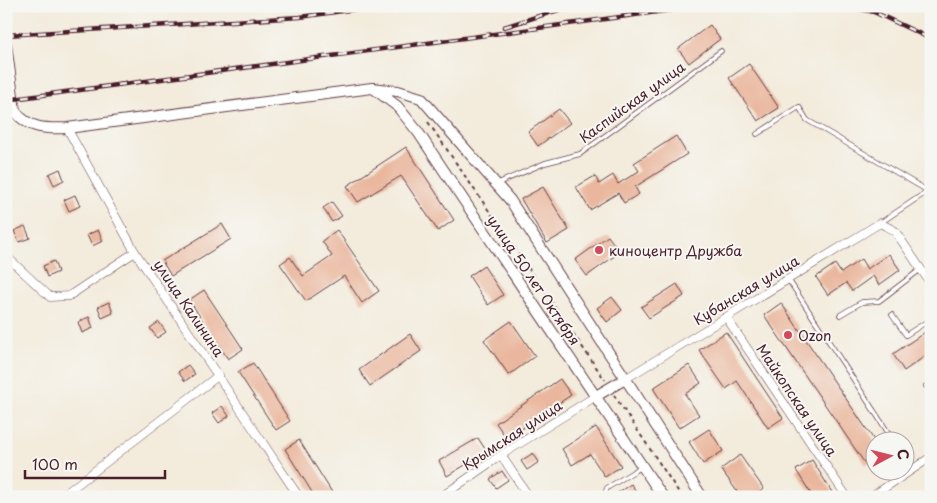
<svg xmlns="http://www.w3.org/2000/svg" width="937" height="503" font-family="'Playpen Sans',sans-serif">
<rect width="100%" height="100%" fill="#f6f6f2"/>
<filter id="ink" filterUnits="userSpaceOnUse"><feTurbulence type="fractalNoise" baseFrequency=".02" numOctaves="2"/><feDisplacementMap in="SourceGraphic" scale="10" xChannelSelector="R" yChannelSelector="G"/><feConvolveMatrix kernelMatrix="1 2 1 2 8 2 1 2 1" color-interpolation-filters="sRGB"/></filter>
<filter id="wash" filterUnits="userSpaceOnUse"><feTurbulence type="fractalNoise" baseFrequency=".0096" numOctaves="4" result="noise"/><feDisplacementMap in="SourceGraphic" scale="20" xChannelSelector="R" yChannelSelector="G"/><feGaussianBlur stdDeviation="1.12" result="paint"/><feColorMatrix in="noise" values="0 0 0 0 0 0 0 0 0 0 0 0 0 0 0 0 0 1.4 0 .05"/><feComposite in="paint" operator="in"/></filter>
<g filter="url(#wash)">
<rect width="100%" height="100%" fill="#f3ebdb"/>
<g id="blocks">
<!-- building -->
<g fill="#eab79e">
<polygon points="710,25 720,39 689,63 678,49"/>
<polygon points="749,64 779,108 758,121 729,78"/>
<polygon points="559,109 570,123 538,146 528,132"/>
<polygon points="676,136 687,154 635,187 639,194 624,203 618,193 590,210 576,187 595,176 599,184 613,175 618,184 639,171 634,163"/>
<polygon points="406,147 454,220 438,231 401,176 358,202 347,186"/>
<polygon points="60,169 64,180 54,185 49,174"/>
<polygon points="543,187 569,230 547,243 521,199"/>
<polygon points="75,195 80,206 69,211 64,200"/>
<polygon points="332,202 342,216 332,222 323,208"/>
<polygon points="222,224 231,239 171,276 162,261"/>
<polygon points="25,226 30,238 19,242 14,231"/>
<polygon points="98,230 103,241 92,246 87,235"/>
<polygon points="337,230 379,291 362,303 344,276 306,301 280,264 290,257 303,276 332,256 322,241"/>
<polygon points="608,236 620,252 587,276 575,260"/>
<polygon points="889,254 900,270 879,285 873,276 852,291 846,283 828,295 816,277 835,264 841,273 861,259 867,269"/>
<polygon points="54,261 58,272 47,277 43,266"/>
<polygon points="484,266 503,295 488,305 469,276"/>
<polygon points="677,284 684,296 649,318 641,307"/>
<polygon points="204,290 243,349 228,359 189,300"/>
<polygon points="612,297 622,310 607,322 597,308"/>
<polygon points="109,302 113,313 102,318 98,307"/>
<polygon points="781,303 874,440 874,459 866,465 764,315"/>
<polygon points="89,317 93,328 82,333 78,322"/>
<polygon points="511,321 535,356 509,375 484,340"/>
<polygon points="159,322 166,332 157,338 150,328"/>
<polygon points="931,328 931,352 904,371 893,354"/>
<polygon points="726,332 783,418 768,428 737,381 726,389 699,350"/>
<polygon points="410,334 421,351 370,386 359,370"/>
<polygon points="253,363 290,421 276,430 238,372"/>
<polygon points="188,365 195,374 185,381 178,372"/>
<polygon points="689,365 701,383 685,394 699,415 679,428 653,388"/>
<polygon points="560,379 571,395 507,439 496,423"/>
<polygon points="222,406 229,416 219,423 212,413"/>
<polygon points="596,427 621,466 605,477 590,454 572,465 562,449"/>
<polygon points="709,429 723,451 703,464 689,442"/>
<polygon points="478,438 487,452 447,476 439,461"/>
<polygon points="299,440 335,497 315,497 285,449"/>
<polygon points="533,453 539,462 527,470 521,461"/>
<polygon points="740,455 764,489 753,497 741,497 721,469"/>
<polygon points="812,460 835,497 813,497 796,470"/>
<polygon points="502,471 508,480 496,488 490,479"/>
<polygon points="631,484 640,497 611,497"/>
</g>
</g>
</g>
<g filter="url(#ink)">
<use href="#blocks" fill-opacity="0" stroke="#633e45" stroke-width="1"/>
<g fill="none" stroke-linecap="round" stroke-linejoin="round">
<!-- service casing -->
<g stroke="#633e45" stroke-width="5.5">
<g id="service">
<polyline points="757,134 799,107 807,120 928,191 880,223"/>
<polyline points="496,184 545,163 580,154 721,51"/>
<polyline points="788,279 893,440"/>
<polyline points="840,315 862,302 879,301 921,269"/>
<polyline points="892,315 906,335 931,319"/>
<polyline points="926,386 931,386"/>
<polyline points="904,458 912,469"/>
<polyline points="604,497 607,488 641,467"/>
</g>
</g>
<!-- minor casing -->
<g stroke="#633e45" stroke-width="9">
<g id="minor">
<polyline points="67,128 135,252 299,497"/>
<polyline points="6,256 50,297 69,296 135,252"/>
<polyline points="726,317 847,497"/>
<polyline points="625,379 880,223 895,231 931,284"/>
<polyline points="501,455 529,497"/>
<polyline points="61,497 219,375"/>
<polyline points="441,497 501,455 596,396"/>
<polyline points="871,497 931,457"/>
</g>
</g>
<!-- tertiary casing -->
<g stroke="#633e45" stroke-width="12">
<g id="tertiary">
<path d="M6,44L15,111C28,129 46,129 67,128L372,88L398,91L421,98L496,184L510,200L702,497"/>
<polyline points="373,88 397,106 418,132 663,497"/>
<polyline points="596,396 625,379"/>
</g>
</g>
<!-- path -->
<g stroke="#633e45" stroke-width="2" stroke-dasharray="4 4" stroke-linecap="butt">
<polyline points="428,122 605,380"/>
<polyline points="614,395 682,497"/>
</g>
<!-- service -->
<use href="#service" stroke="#fff" stroke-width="4"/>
<!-- minor -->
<use href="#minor" stroke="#fff" stroke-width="8"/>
<!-- tertiary -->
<use href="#tertiary" stroke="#fff" stroke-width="10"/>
<!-- rail casing -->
<g stroke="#4a1f2b" stroke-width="4.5">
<g id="rail">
<polyline points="847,6 874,12 931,39"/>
<polyline points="504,27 571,6"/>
<polyline points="6,35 300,17 377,6"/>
<polyline points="6,100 701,6"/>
</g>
</g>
<!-- rail -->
<use href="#rail" stroke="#f6f6f2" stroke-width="2.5" stroke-dasharray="8" stroke-linecap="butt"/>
</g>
</g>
<!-- markers -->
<g fill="#d1495b" stroke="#f6f6f2" stroke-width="2">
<circle cx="599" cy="250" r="5"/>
<circle cx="788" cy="335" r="5"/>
</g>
<g text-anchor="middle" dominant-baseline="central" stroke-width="4" stroke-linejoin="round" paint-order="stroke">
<!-- street labels -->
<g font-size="14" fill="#4a1f2b" stroke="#f6f6f2">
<text transform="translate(632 102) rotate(-36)">Каспийская улица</text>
<text transform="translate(534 280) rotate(56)">улица 50 лет Октября</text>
<text transform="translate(746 290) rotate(-31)">Кубанская улица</text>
<text transform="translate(189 308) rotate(56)">улица Калинина</text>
<text transform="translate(797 400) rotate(56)">Майкопская улица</text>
<text transform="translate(512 435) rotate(-33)">Крымская улица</text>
</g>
<!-- poi labels -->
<g font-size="14" fill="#4a1f2b" stroke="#f6f6f2" text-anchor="start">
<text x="609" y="250">киноцентр Дружба</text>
<text x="798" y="335">Ozon</text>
</g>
</g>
<!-- margin -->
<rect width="937" height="503" fill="none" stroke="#f6f6f2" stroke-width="25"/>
<!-- north arrow -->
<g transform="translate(890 456) rotate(83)"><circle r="24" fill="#f6f6f2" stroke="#b1a0a2"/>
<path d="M0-4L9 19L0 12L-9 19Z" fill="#d1495b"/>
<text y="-8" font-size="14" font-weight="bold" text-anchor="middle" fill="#4a1f2b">С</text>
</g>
<!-- scale -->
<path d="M25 470v8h140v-8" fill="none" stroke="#4a1f2b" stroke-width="2.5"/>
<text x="32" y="470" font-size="15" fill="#4a1f2b" stroke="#f6f6f2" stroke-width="4" paint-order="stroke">100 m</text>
</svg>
